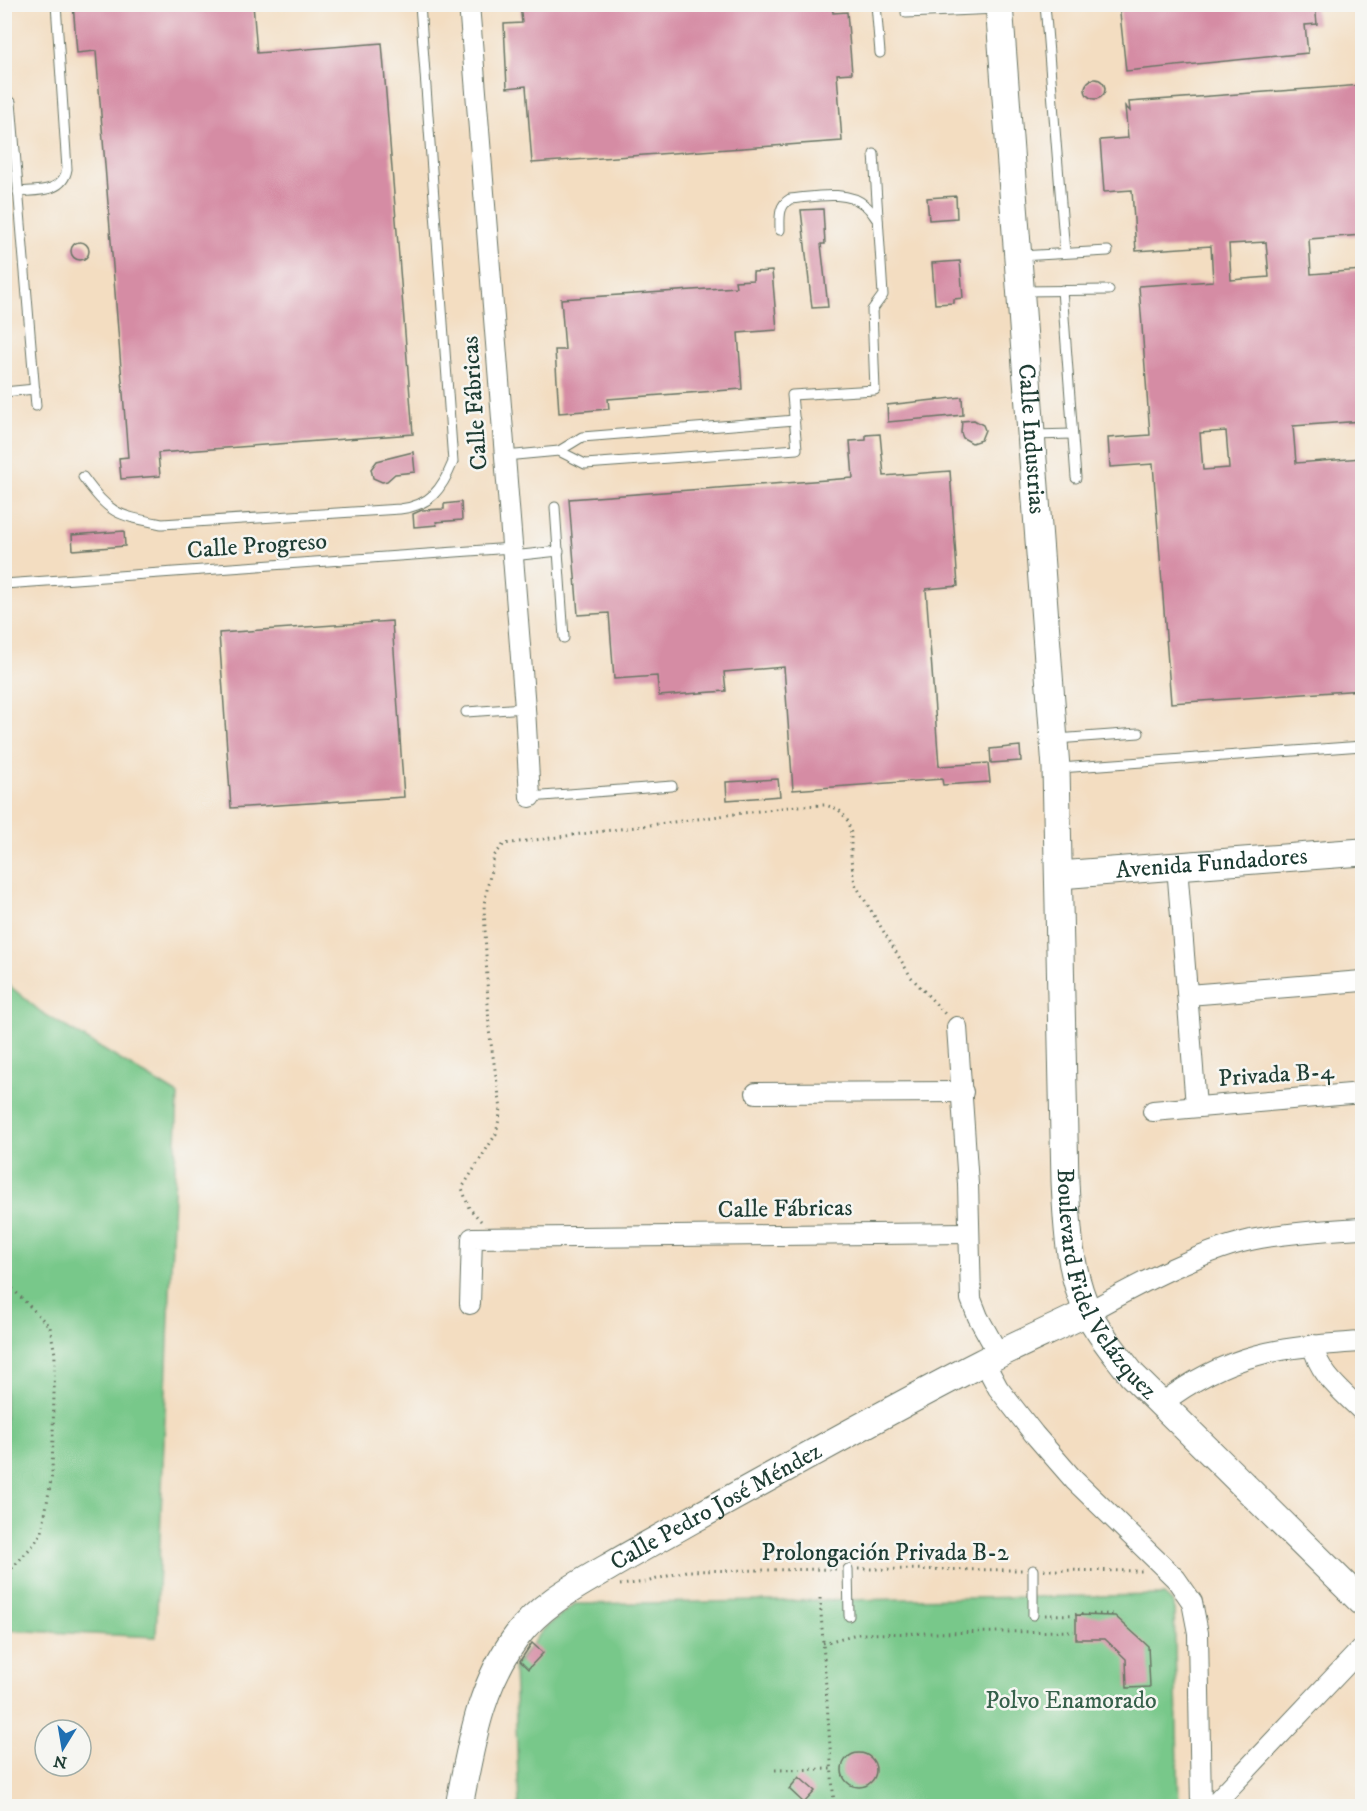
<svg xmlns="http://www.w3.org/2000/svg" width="1367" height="1811" font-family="'IM FELL DW Pica',serif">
<rect width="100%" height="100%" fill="#f6f6f2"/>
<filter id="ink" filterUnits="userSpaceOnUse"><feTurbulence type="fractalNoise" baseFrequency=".0167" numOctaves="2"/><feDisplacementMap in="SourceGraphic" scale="12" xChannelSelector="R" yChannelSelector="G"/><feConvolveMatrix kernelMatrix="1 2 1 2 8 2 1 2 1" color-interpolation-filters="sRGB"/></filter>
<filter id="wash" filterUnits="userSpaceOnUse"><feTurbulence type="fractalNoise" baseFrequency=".008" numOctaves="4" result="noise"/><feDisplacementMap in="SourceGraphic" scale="24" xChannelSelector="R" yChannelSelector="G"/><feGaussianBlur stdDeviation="1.35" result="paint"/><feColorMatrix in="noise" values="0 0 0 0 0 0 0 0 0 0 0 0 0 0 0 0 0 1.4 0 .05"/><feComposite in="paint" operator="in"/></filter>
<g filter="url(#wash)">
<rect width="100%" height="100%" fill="#f3ddc1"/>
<!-- green -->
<g fill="#78c88a" stroke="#4c825f" stroke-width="1.5">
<polygon points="5,982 41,1012 178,1095 156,1637 5,1630"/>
<polygon points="1164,1595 1174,1604 1179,1806 519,1806 514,1666 544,1629 575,1604"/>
</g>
<g id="blocks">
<!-- building -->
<g fill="#d58ca4" fill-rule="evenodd">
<polygon points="73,4 253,4 257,53 382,43 413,434 158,453 160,476 121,479 119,458 128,457 96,51 77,53"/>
<polygon points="520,4 832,4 833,13 847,12 852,73 837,74 842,141 532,163 526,86 507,88 504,24 522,23"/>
<polygon points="1119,4 1315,4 1317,24 1305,25 1308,53 1126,71"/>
<circle cx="1095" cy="89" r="10"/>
<path d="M1362,85V235L1309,239L1311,274L1362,270V421L1293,426L1296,463L1362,458V690L1171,703L1153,464L1110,467L1108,438L1150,435L1139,286L1213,281L1211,246L1136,251L1132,190L1104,192L1100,140L1128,138L1125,106L1130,111L1129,102ZM1266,242L1269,277L1231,280L1229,244ZM1226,431L1229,468L1203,470L1200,433Z"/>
<polygon points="956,196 957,218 929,220 927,198"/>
<polygon points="823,209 825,244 821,244 828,307 812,308 801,210"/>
<circle cx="80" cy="251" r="9"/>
<polygon points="960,261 963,298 954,299 954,303 935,304 932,263"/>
<polygon points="772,271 777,330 738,333 742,389 608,399 609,409 559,413 555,350 565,350 561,299 736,287 735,281 753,280 753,272"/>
<polygon points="962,397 963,415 888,422 887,405"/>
<polygon points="974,420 983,425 985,430 981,440 972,443 963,438 961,433 962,421"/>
<polygon points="880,434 884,476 950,471 958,586 926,589 939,766 988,763 990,782 943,785 942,779 793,790 784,667 724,672 726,691 659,696 657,676 614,679 609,613 578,615 569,499 853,478 850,441 866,440 866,435"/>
<polygon points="413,452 415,472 395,474 387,481 382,482 373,478 371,469 377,461"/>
<polygon points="461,502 462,520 436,522 437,525 414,527 413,514 422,510 444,509 444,504"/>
<polygon points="124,531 125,546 73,550 72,535"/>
<polygon points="392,621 404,797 231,808 219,633"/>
<polygon points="1020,746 1021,761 991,763 990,749"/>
<polygon points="778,779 780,796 727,800 726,782"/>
<polygon points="1076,1615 1115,1616 1148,1646 1150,1687 1127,1688 1126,1659 1105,1639 1076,1639"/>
<polygon points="532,1643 543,1653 528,1669 520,1661"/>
<circle cx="859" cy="1770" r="17"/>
<polygon points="799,1777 815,1791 804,1803 789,1789"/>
</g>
</g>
</g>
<g filter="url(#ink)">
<use href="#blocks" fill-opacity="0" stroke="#697565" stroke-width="1.5"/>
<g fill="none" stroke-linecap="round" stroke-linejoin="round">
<!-- lane casing -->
<g stroke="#697565" stroke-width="11">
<g id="lane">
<polyline points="876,4 880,53"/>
<polyline points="1045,4 1065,253"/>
<polyline points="906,13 997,9"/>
<polyline points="4,99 11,102 36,406"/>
<path d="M18,192C37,190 63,193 67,169L56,4"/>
<path d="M780,230C780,218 778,206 790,199C814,197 847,189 866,206C871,210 874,216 878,221"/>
<polyline points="1020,256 1108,251"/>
<polyline points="1062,290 1076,478"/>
<polyline points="1022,291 1109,290"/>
<polyline points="4,392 35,389"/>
<polyline points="1034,435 1072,434"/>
<polyline points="559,451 582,437 795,420"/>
<polyline points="505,456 559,451 585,464 797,449 792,395 875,390 872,310 883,295 874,154"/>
<path d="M83,477C111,515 116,515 162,524L400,509C430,506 442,489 453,462L420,4"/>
<polyline points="555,507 564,638"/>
<polyline points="512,556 559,551"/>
<polyline points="4,584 512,548"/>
<polyline points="466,712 525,708"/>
<polyline points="1056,739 1139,733"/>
<polyline points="1060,768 1362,746"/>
<polyline points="530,797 672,786"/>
<polyline points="848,1569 849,1616"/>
<polyline points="1033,1615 1033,1570"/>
</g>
</g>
<!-- street casing -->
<g stroke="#697565" stroke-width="22">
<g id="street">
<polyline points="469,4 525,708 530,797"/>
<polyline points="1177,866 1196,1106"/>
<polyline points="1188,995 1362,981"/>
<polyline points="957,1027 968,1184 971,1299 978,1317 999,1355"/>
<polyline points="756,1093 963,1092"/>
<polyline points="1153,1111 1362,1093"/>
<polyline points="470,1304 472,1238 969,1233"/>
<path d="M1088,1312C1137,1285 1207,1247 1261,1238C1295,1232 1329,1230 1362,1228"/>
<path d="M1313,1345C1318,1374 1343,1392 1362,1411"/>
<polyline points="984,1362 998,1388 1034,1434 1074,1480 1176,1579 1192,1602 1198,1633 1201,1806"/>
<path d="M1161,1404C1229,1352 1281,1347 1362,1342"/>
<polyline points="1201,1806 1216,1802 1362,1648"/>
</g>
</g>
<!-- secondary casing -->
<g stroke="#697565" stroke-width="29">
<g id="secondary">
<path id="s1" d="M999,4L1056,768L1065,1181C1067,1225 1069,1274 1089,1314C1100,1336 1117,1355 1132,1375L1362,1602"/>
<path id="s2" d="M1059,875L1362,852"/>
<path id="s3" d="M459,1806C471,1746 479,1687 517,1636C540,1605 574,1587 607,1568C634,1552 662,1537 690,1521C787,1468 883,1413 981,1363C1017,1345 1053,1329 1088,1312"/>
</g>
</g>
<!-- path -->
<g stroke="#697565" stroke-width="3" stroke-dasharray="1.5 4.5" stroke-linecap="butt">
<polyline points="481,1221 469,1208 462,1188 496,1134 501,1109 489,1030 484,904 494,856 504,844 797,806 825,805 838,809 847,819 851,833 851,859 855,884 911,977 946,1015"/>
<polyline points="4,1280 50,1327 55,1354 52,1474 42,1532 34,1544 4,1577"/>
<polyline points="858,1569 1023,1570"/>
<polyline points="1044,1570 1143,1571"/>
<polyline points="620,1585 646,1582 686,1571 837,1569"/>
<polyline points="820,1598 834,1806"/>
<polyline points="1045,1615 1115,1614"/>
<polyline points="823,1643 857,1634 1074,1631"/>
<polyline points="775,1770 831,1769"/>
</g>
<!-- lane -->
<use href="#lane" stroke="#fff" stroke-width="9"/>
<!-- street -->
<use href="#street" stroke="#fff" stroke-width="20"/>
<!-- secondary -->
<use href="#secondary" stroke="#fff" stroke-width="27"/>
</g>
</g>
<g text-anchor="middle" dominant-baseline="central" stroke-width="5" stroke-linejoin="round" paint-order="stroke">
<!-- street labels -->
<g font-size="24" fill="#1f3d34" stroke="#f6f6f2">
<text transform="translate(475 403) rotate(-94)">Calle Fábricas</text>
<text stroke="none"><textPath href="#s1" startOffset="436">Calle Industrias</textPath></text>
<text transform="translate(257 546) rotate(-4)">Calle Progreso</text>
<text stroke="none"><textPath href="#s2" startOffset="153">Avenida Fundadores</textPath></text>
<text transform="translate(1276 1075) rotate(-4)">Privada B-4</text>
<text transform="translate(785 1209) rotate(-1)">Calle Fábricas</text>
<text stroke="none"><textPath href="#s1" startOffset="1293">Boulevard Fidel Velázquez</textPath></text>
<text stroke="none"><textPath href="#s3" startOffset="420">Calle Pedro José Méndez</textPath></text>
<text x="885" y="1553">Prolongación Privada B-2</text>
</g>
<!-- park labels -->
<g font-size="24" fill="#35604a" stroke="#f6f6f2">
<text x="1071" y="1701">Polvo Enamorado</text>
</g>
</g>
<!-- margin -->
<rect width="1367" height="1811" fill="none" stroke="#f6f6f2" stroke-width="24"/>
<!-- north arrow -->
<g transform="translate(63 1748) rotate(191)"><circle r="28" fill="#f6f6f2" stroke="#a0aca6" stroke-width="1.5"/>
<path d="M0-4.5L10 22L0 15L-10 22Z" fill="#1f6fb2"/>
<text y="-9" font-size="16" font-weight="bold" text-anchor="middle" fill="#1f3d34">N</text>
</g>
</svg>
